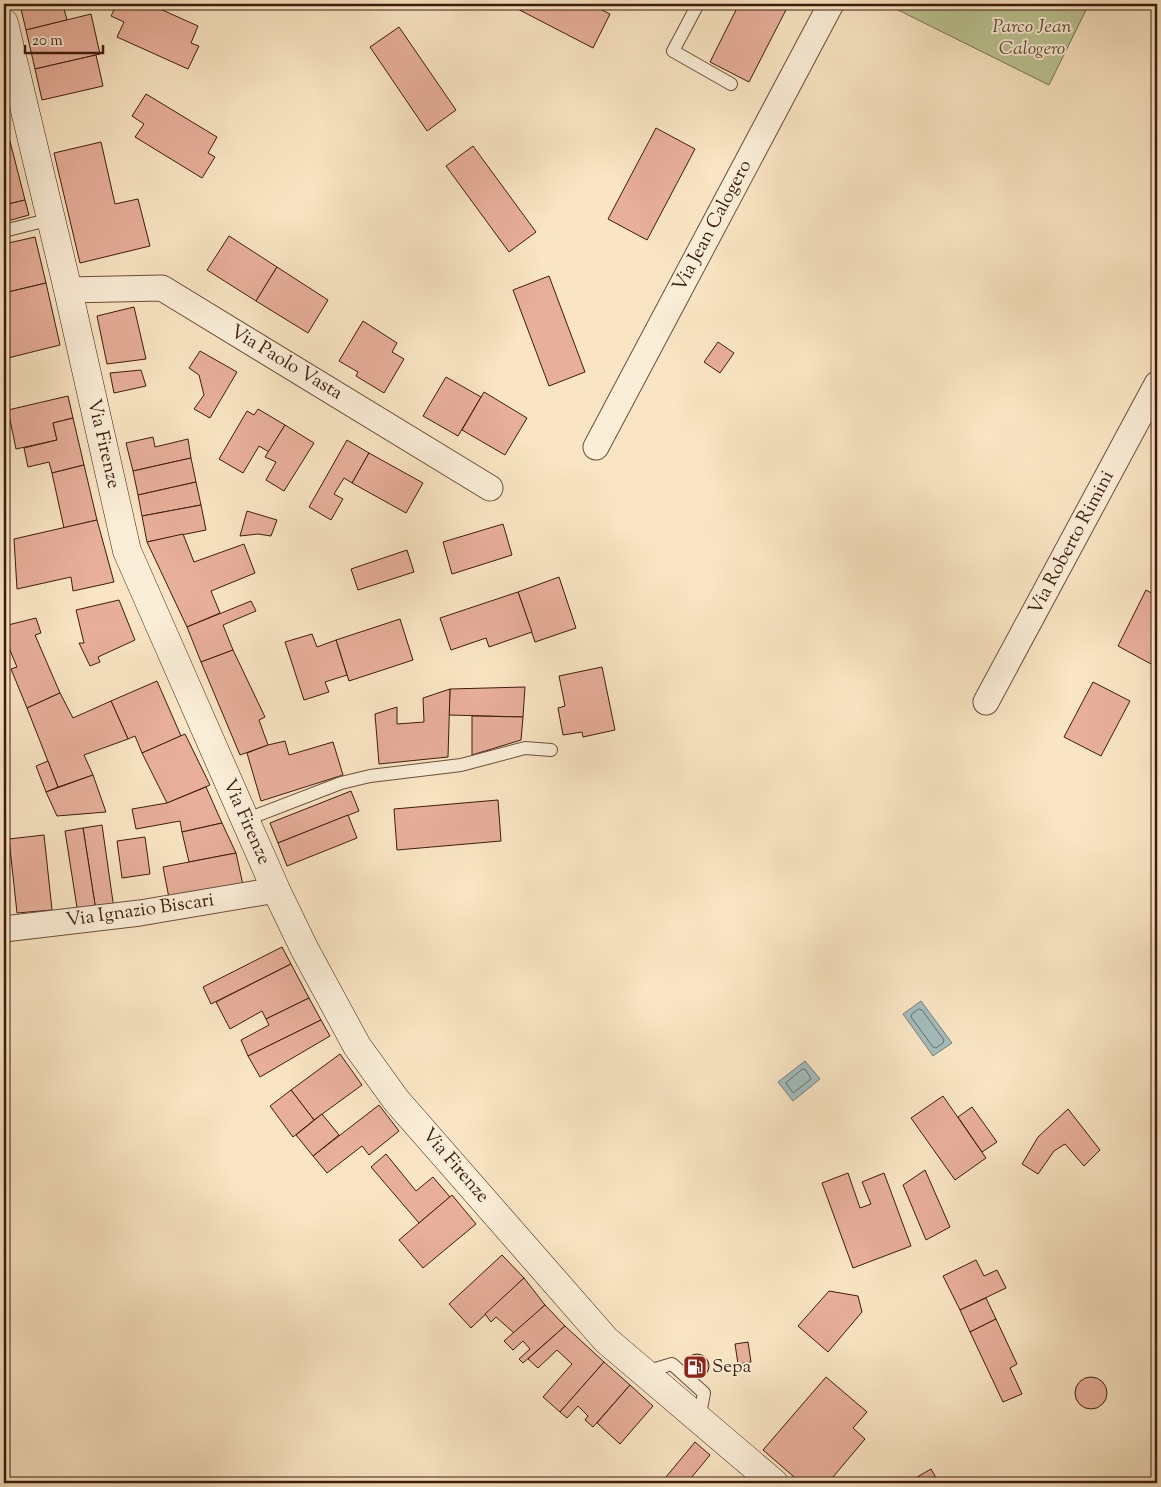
<svg xmlns="http://www.w3.org/2000/svg" width="1161" height="1487" font-family="'Sorts Mill Goudy',serif">
<rect width="100%" height="100%" fill="#f9e5c3"/>
<filter id="stains"><feTurbulence type="fractalNoise" baseFrequency=".004" numOctaves="4"/><feColorMatrix values="0 0 0 0 .2 0 0 0 0 .09 0 0 0 0 .02 0 0 0 .5 -.17"/></filter>
<radialGradient id="worn" r=".72"><stop offset=".6" stop-color="#630" stop-opacity="0"/><stop offset="1" stop-color="#630" stop-opacity=".3"/></radialGradient>
<!-- green -->
<polygon fill="#bcc595" stroke="#7c7050" points="886,4 1089,4 1049,85"/>
<!-- water -->
<g fill="#a1bdbd" stroke="#797c76">
<polygon points="921,1001 952,1043 933,1056 903,1014"/>
<polygon points="805,1061 820,1079 793,1101 778,1082"/>
</g>
<g fill="none" stroke-linecap="round" stroke-linejoin="round">
<!-- shore -->
<g stroke="#6f6c64" stroke-width="1">
<polygon points="919,1009 922,1010 944,1040 943,1043 936,1048 933,1047 911,1017 912,1014"/>
<polygon points="803,1069 806,1070 811,1079 793,1093 786,1083"/>
</g>
</g>
<!-- building -->
<g fill="#e8af9b" stroke="#3d1b0c">
<polygon points="24,4 84,4 64,9 67,20 26,30 20,5"/>
<polygon points="117,4 149,4 198,26 191,43 199,46 188,69 117,37 124,22 111,16"/>
<polygon points="508,4 590,4 610,14 593,48"/>
<polygon points="739,4 789,4 749,82 710,62"/>
<polygon points="91,14 100,54 35,69 26,30"/>
<polygon points="399,27 456,110 427,131 370,47"/>
<polygon points="96,55 103,86 42,100 35,69"/>
<polygon points="146,94 217,137 208,153 215,157 202,178 135,137 144,124 132,116"/>
<polygon points="4,118 25,200 4,205"/>
<polygon points="656,128 695,149 647,240 608,219"/>
<polygon points="101,142 115,204 138,199 150,246 80,263 54,153"/>
<polygon points="473,146 536,232 509,252 446,166"/>
<polygon points="25,200 29,215 4,222 4,205"/>
<polygon points="229,236 277,267 256,301 207,270"/>
<polygon points="35,237 46,283 4,293 4,244"/>
<polygon points="277,267 328,300 308,333 256,301"/>
<polygon points="549,276 585,372 549,386 513,290"/>
<polygon points="46,283 60,345 4,359 4,293"/>
<polygon points="134,307 146,359 107,364 97,316"/>
<polygon points="363,321 397,343 392,352 404,359 384,393 356,376 358,372 339,361"/>
<polygon points="718,342 734,353 720,373 704,362"/>
<polygon points="200,351 237,372 210,418 194,409 204,395 199,375 189,368"/>
<polygon points="141,370 146,386 114,393 110,373"/>
<polygon points="446,377 481,397 458,436 423,416"/>
<polygon points="484,392 527,418 505,455 462,430"/>
<polygon points="68,396 73,418 53,423 57,440 16,449 8,410"/>
<polygon points="258,409 285,425 269,452 259,446 243,473 219,459 247,411 254,415"/>
<polygon points="73,418 84,465 52,473 49,462 28,467 24,448 57,440 53,423"/>
<polygon points="285,425 314,443 284,491 266,480 276,462 265,457"/>
<polygon points="153,437 155,447 188,439 191,458 133,471 126,443"/>
<polygon points="347,440 369,453 352,483 344,478 334,494 343,499 331,520 309,507"/>
<polygon points="369,453 423,483 406,513 352,483"/>
<polygon points="191,458 196,482 138,495 133,471"/>
<polygon points="84,465 97,520 64,528 52,473"/>
<polygon points="196,482 201,505 142,516 138,495"/>
<polygon points="201,505 206,530 147,542 142,516"/>
<polygon points="247,511 277,520 271,536 258,534 240,536"/>
<polygon points="97,520 114,582 73,591 71,577 17,589 14,539"/>
<polygon points="503,524 512,555 452,574 443,542"/>
<polygon points="183,534 194,562 244,544 255,573 211,591 220,613 187,627 147,542"/>
<polygon points="407,550 414,572 358,590 351,569"/>
<polygon points="559,577 576,628 535,642 518,592"/>
<polygon points="1146,590 1157,596 1157,652 1151,664 1118,646"/>
<polygon points="518,592 532,632 489,647 486,638 451,650 440,618"/>
<polygon points="119,600 135,640 98,657 100,662 90,666 79,643 84,643 76,610"/>
<polygon points="251,601 256,611 223,625 233,650 201,662 187,627"/>
<polygon points="36,618 41,633 35,635 60,693 27,708 11,669 17,667 4,636 4,626"/>
<polygon points="400,619 413,660 349,681 336,640"/>
<polygon points="312,634 317,647 336,640 347,675 325,682 329,692 304,700 285,642"/>
<polygon points="233,650 265,717 259,720 268,745 240,755 201,662"/>
<polygon points="602,667 615,730 583,737 582,732 563,735 558,708 565,706 559,676"/>
<polygon points="157,681 181,736 142,753 135,736 128,739 111,701"/>
<polygon points="1093,682 1130,701 1101,756 1064,737"/>
<polygon points="525,687 523,717 449,715 450,689"/>
<polygon points="450,689 448,757 379,764 375,714 397,707 397,724 424,722 423,698"/>
<polygon points="60,693 73,718 111,701 128,739 84,755 93,775 58,787 27,708"/>
<polygon points="472,716 523,717 521,740 472,755"/>
<polygon points="185,734 210,785 167,803 142,753"/>
<polygon points="285,741 289,755 333,742 343,775 261,801 247,753 268,745"/>
<polygon points="48,761 58,787 46,792 36,766"/>
<polygon points="93,775 106,812 57,816 46,792"/>
<polygon points="206,787 222,823 182,832 180,821 136,829 132,809 167,803"/>
<polygon points="351,791 359,811 278,843 270,823"/>
<polygon points="498,800 501,841 397,850 394,809"/>
<polygon points="348,815 357,838 287,866 278,843"/>
<polygon points="222,823 236,853 189,862 182,832"/>
<polygon points="102,825 114,909 96,911 83,828"/>
<polygon points="83,828 96,911 78,914 65,831"/>
<polygon points="44,835 52,910 17,913 9,839"/>
<polygon points="145,837 150,874 122,878 117,841"/>
<polygon points="236,853 243,885 169,898 163,867"/>
<polygon points="282,947 291,964 211,1004 203,987"/>
<polygon points="291,964 309,998 266,1019 262,1011 230,1029 216,1002"/>
<polygon points="309,998 321,1020 248,1056 241,1040 269,1025 266,1019"/>
<polygon points="321,1020 330,1036 260,1077 248,1056"/>
<polygon points="340,1054 362,1085 314,1120 291,1090"/>
<polygon points="291,1090 314,1120 293,1137 270,1106"/>
<polygon points="943,1096 986,1158 955,1180 911,1118"/>
<polygon points="379,1105 399,1131 369,1155 362,1146 327,1173 313,1156"/>
<polygon points="972,1107 997,1142 982,1152 958,1117"/>
<polygon points="1068,1109 1100,1150 1084,1166 1065,1144 1054,1151 1038,1174 1022,1164 1038,1137"/>
<polygon points="322,1114 339,1135 313,1156 296,1135"/>
<polygon points="386,1154 416,1191 433,1177 450,1197 419,1223 371,1167"/>
<polygon points="925,1170 950,1227 926,1240 903,1185"/>
<polygon points="848,1173 860,1208 871,1204 862,1182 884,1173 911,1246 853,1268 822,1183"/>
<polygon points="452,1195 476,1224 423,1268 399,1240"/>
<polygon points="502,1255 524,1278 471,1328 449,1304"/>
<polygon points="976,1260 984,1276 997,1270 1006,1288 960,1310 943,1276"/>
<polygon points="524,1278 545,1305 514,1333 496,1317 491,1322 485,1314"/>
<polygon points="829,1291 858,1296 862,1312 828,1352 798,1326"/>
<polygon points="986,1298 996,1319 970,1332 960,1310"/>
<polygon points="545,1305 565,1326 523,1363 519,1359 530,1349 523,1341 513,1350 504,1341"/>
<polygon points="996,1319 1017,1364 1010,1368 1022,1394 1003,1402 970,1332"/>
<polygon points="565,1326 604,1362 560,1412 543,1397 572,1364 557,1350 538,1368 528,1359"/>
<polygon points="748,1342 751,1362 738,1364 735,1344"/>
<circle cx="697" cy="1366" r="12"/>
<polygon points="604,1362 630,1385 593,1427 585,1420 588,1416 578,1406 567,1418 560,1412"/>
<circle cx="1091" cy="1393" r="16"/>
<polygon points="826,1377 867,1412 853,1428 865,1439 828,1483 801,1483 763,1450"/>
<polygon points="630,1385 653,1406 620,1444 597,1423"/>
<polygon points="695,1442 710,1455 687,1483 661,1483"/>
<polygon points="931,1469 939,1483 907,1483"/>
</g>
<g fill="none" stroke-linecap="round" stroke-linejoin="round">
<!-- lane casing -->
<g stroke="#6c4e3a" stroke-width="14">
<g id="lane">
<polyline points="698,4 673,51 731,84"/>
<polyline points="4,231 51,219"/>
<polyline points="245,820 341,783 370,776 461,765 525,748 551,750"/>
<polyline points="645,1372 672,1364 704,1393 699,1419"/>
</g>
</g>
<!-- street casing -->
<g stroke="#6c4e3a" stroke-width="27">
<g id="street">
<polyline points="68,290 162,288 490,488"/>
<polyline points="596,447 831,4"/>
<polyline points="986,702 1157,384"/>
<polyline points="4,929 140,913 276,890"/>
</g>
</g>
<!-- secondary casing -->
<g stroke="#3d1b0c" stroke-width="29">
<polyline id="secondary" points="4,23 68,290 127,551 276,890 305,950 357,1046 396,1100 606,1340 774,1483"/>
</g>
<!-- lane -->
<use href="#lane" stroke="#fbeed8" stroke-width="12"/>
<!-- street -->
<use href="#street" stroke="#fbeed8" stroke-width="25"/>
<!-- secondary -->
<use href="#secondary" stroke="#fbeed8" stroke-width="28"/>
</g>
<!-- icons -->
<defs>
<g id="fuel-square" transform="scale(1.25)"><rect x="-9" y="-9" width="18" height="18" rx="4" fill="#8f2418" stroke="#fbeed8"/><path d="M-5.5-6h7V0h2V4h1.3V-2.5L3-4.5l.8-.8L6-3V5H2.5V1h-1V6h-7ZM-4.2-4.7v3.2H.2V-4.7Z" fill="#fff"/></g>
</defs>
<g fill-rule="evenodd">
<use href="#fuel-square" x="695" y="1367"/>
</g>
<g text-anchor="middle" dominant-baseline="central" stroke-width="4" stroke-linejoin="round" paint-order="stroke">
<!-- park labels -->
<g font-size="19" font-style="italic" fill="#634e35" stroke="#fbeed8">
<text x="1032" y="27">Parco Jean<tspan x="1032" dy="22">Calogero</tspan></text>
</g>
<!-- street labels -->
<g font-size="19" fill="#3d1b0c" stroke="#fbeed8">
<text transform="translate(713 226) rotate(-62)">Via Jean Calogero</text>
<text transform="translate(286 363) rotate(31)">Via Paolo Vasta</text>
<text transform="translate(103 444) rotate(77)">Via Firenze</text>
<text transform="translate(1072 543) rotate(-62)">Via Roberto Rimini</text>
<text transform="translate(246 822) rotate(66)">Via Firenze</text>
<text transform="translate(140 911) rotate(-8)">Via Ignazio Biscari</text>
<text transform="translate(455 1166) rotate(49)">Via Firenze</text>
</g>
<!-- poi labels -->
<g font-size="19" fill="#3d1b0c" stroke="#fbeed8" text-anchor="start">
<text x="712" y="1367">Sepa</text>
</g>
</g>
<!-- margin -->
<rect width="1161" height="1487" fill="none" stroke="#f9e5c3" stroke-width="20"/>
<rect x="5" y="5" width="1151" height="1477" fill="none" stroke="#3d1b0c" stroke-width="2.5"/>
<rect x="10" y="10" width="1141" height="1467" fill="none" stroke="#3d1b0c"/>
<!-- scale -->
<path d="M25 45v8h78v-8" fill="none" stroke="#3d1b0c" stroke-width="2.5"/>
<text x="32" y="45" font-size="15" fill="#3d1b0c" stroke="#fbeed8" stroke-width="4" paint-order="stroke">20 m</text>
<rect width="100%" height="100%" filter="url(#stains)"/>
<rect width="100%" height="100%" fill="url(#worn)"/>
</svg>
